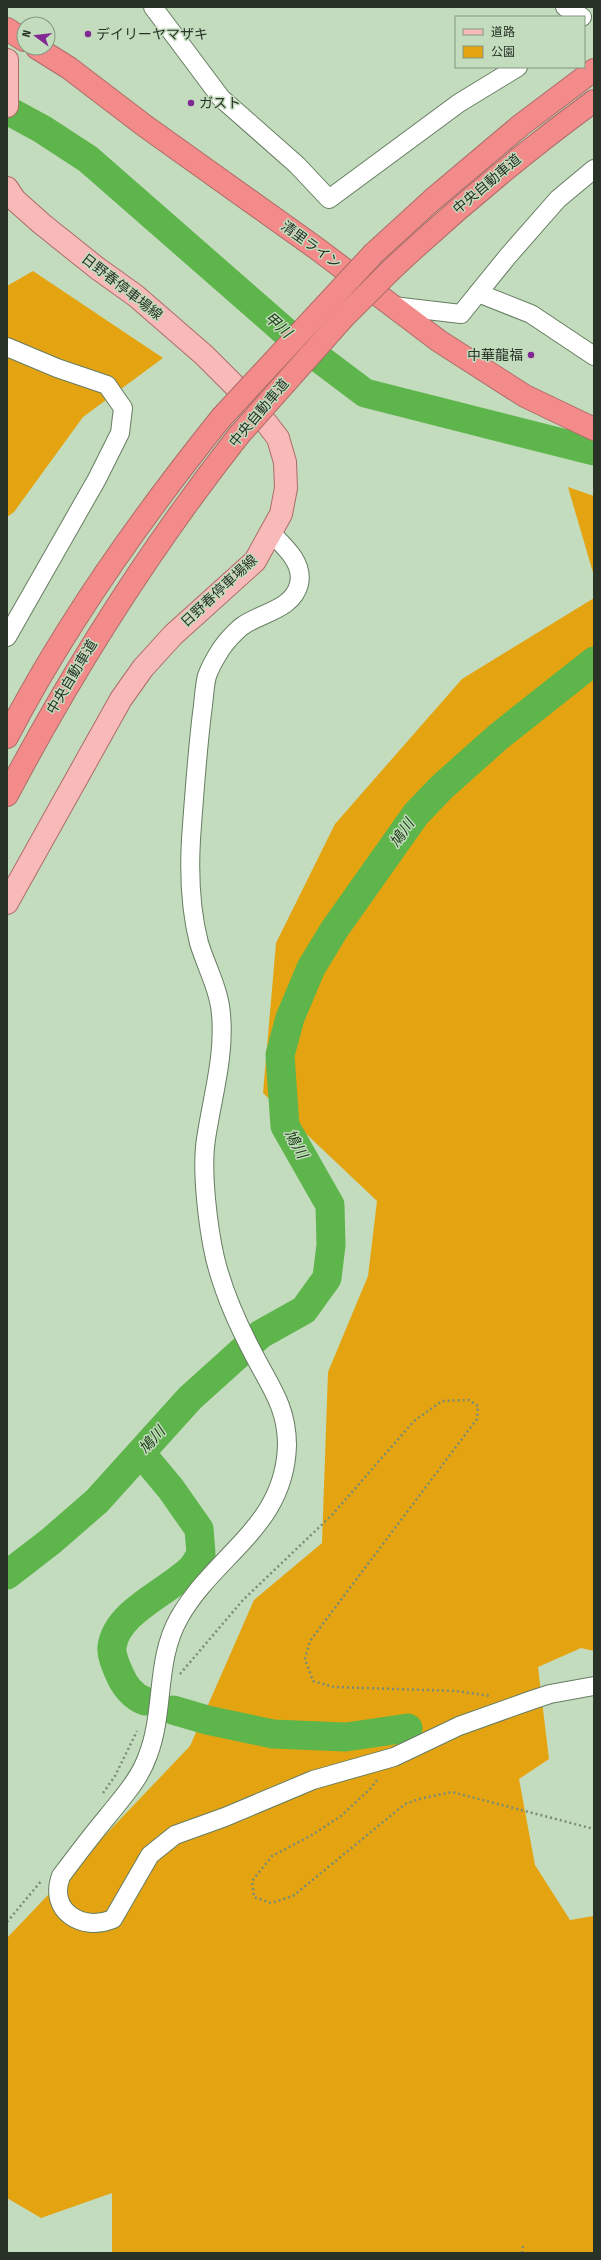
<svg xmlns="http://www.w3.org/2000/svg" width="601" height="2260" font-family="'Fira Sans Condensed','Noto Sans JP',sans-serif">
<rect width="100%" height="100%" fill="#c3dcbd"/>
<!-- green -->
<g fill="#e4a412">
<polygon points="33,271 163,358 83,417 14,512 7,517 7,286"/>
<polygon points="568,487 594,496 594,576"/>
<polygon points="594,598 594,1651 581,1648 538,1667 549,1759 519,1779 535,1865 570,1920 594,1916 594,2253 112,2253 112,2193 41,2218 7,2198 7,1938 190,1746 254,1600 322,1543 328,1372 368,1276 377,1201 263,1093 276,943 335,824 462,679"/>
</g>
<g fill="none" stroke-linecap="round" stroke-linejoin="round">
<!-- river -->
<g stroke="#5eb54b" stroke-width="29">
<polyline points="7,110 42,129 88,159 296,341 365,393 594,451"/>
<path d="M141,1453L171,1489L199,1529L201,1554C198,1559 195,1565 191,1569C168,1592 116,1612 112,1647C111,1655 116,1666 119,1673C124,1685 133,1697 145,1701"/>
<polyline points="7,1575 51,1541 97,1501 190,1398 261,1334 304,1310 327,1278 331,1245 330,1205 285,1126 280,1055 290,1018 311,968 334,930 416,814 442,787 498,737 594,661"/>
<polyline points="173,1710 207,1720 273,1734 346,1737 408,1728"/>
</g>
<!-- minor casing -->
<g stroke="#667d61" stroke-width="20">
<g id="minor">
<polyline points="153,7 221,98 297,165 329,199 459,103 518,67"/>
<polyline points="565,7 582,17"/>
<polyline points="478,293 531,314 594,356"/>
<polyline points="393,306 461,314 508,256 558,199 594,169"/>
<polyline points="7,347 57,368 107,385 123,408 120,433 97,479 7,637"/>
<path d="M272,534C284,546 304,563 299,584C293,610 259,613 241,627C234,633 226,642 221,649C216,657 210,667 207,676C204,687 204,701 202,713C197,754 194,797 191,839C189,874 190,908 199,943C206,966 219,989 221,1014C225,1056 212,1098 206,1139C201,1171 208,1227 215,1258C223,1291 238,1325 254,1355C270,1386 287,1407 287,1445C285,1527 215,1554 179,1618C155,1660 165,1711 148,1755C140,1779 122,1798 107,1817C91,1836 76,1856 61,1876C48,1911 82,1932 113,1919L150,1855L175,1835L225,1817L313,1780L394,1757L459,1726L529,1701L550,1694L594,1686"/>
</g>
</g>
<!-- major casing -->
<g stroke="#ad6c68" stroke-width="24">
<g id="major">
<polyline points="7,60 7,106"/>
<polyline points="7,188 15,200 42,224 97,268 136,296 204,355 247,398 278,438 285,462 286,488 281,514 255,561 173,635 143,668 121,699 7,903"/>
</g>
</g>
<!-- highway casing -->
<g stroke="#ad6c68" stroke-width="24">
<g id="highway">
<polyline points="7,29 24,40"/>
<polyline points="37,48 69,68 145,126 316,248 439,341 525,396 594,429"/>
<polyline points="374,253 432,200 521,125 594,70"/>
<path d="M391,270C456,209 523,153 594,101"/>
<path d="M7,737C66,623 141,518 221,418"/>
<path d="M7,795C74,668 150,548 239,435"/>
</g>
</g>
<!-- path -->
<g stroke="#7a8c76" stroke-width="2.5" stroke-dasharray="2 3" stroke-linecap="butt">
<polyline points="180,1674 243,1600 332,1515 414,1421 442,1401 469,1400 478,1406 477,1419 310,1641 305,1659 313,1681 334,1687 456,1691 491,1696"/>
<polyline points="377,1780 371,1788 341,1816 312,1835 272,1856 252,1881 254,1897 271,1903 293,1896 405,1804 419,1799 452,1792 594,1829"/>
<polyline points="103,1793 115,1776 137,1731"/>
<polyline points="7,1922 42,1880"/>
<polyline points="522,2253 523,2246"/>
</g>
<!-- minor -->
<use href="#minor" stroke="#fff" stroke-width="18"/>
<!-- major -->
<use href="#major" stroke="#f8b9b9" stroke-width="22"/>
<!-- highway -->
<use href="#highway" stroke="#f48b8b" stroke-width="22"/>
<!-- highway-bridge casing -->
<g stroke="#ad6c68" stroke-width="24" stroke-linecap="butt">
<g id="highway-bridge">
<polyline points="221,418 374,253"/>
<polyline points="239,435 344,317 391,270"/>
</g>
</g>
<!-- highway-bridge -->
<use href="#highway-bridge" stroke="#f48b8b" stroke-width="22"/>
</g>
<!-- markers -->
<g fill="#822895" stroke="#c3dcbd" stroke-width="1.5">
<circle cx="88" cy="34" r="4"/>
<circle cx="191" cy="103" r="4"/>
<circle cx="531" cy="355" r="4"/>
</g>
<g text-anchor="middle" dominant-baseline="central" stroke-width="3" stroke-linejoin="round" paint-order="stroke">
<!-- poi labels -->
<g font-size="14" fill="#283226" stroke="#c3dcbd" text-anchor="start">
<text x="96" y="34">デイリーヤマザキ</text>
<text x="199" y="103">ガスト</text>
<text x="523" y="355" text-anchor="end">中華龍福</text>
</g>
<!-- street labels -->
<g font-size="14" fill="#283226" stroke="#c3dcbd">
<text transform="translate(487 184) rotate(-40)">中央自動車道</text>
<text transform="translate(311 245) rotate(36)">清里ライン</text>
<text transform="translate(122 287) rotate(38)">日野春停車場線</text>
<text transform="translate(259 413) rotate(-50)">中央自動車道</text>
<text transform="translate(219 591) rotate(-43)">日野春停車場線</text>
<text transform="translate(72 677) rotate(-59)">中央自動車道</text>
</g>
<!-- water labels -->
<g font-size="15" font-style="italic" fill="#193b12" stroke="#c3dcbd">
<text transform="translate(278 325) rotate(41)">甲川</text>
<text transform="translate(402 833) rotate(-55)">鳩川</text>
<text transform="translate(296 1144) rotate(61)">鳩川</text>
<text transform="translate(152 1440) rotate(-48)">鳩川</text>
</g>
</g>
<!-- border -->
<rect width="601" height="2260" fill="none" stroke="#283226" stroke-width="16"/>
<!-- legend -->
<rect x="455" y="16" width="130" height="52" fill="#c3dcbd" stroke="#859881"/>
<rect x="463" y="29" width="20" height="6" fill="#f8b9b9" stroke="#859881"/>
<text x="491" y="36" font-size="12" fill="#283226">道路</text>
<rect x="463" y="46" width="20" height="12" fill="#e4a412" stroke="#859881"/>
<text x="491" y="56" font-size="12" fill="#283226">公園</text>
<!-- north arrow -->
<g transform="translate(36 36) rotate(285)"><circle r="19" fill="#c3dcbd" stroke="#859881"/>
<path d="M0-3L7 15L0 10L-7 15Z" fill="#822895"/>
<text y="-6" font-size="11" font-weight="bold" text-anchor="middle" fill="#283226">N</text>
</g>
</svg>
